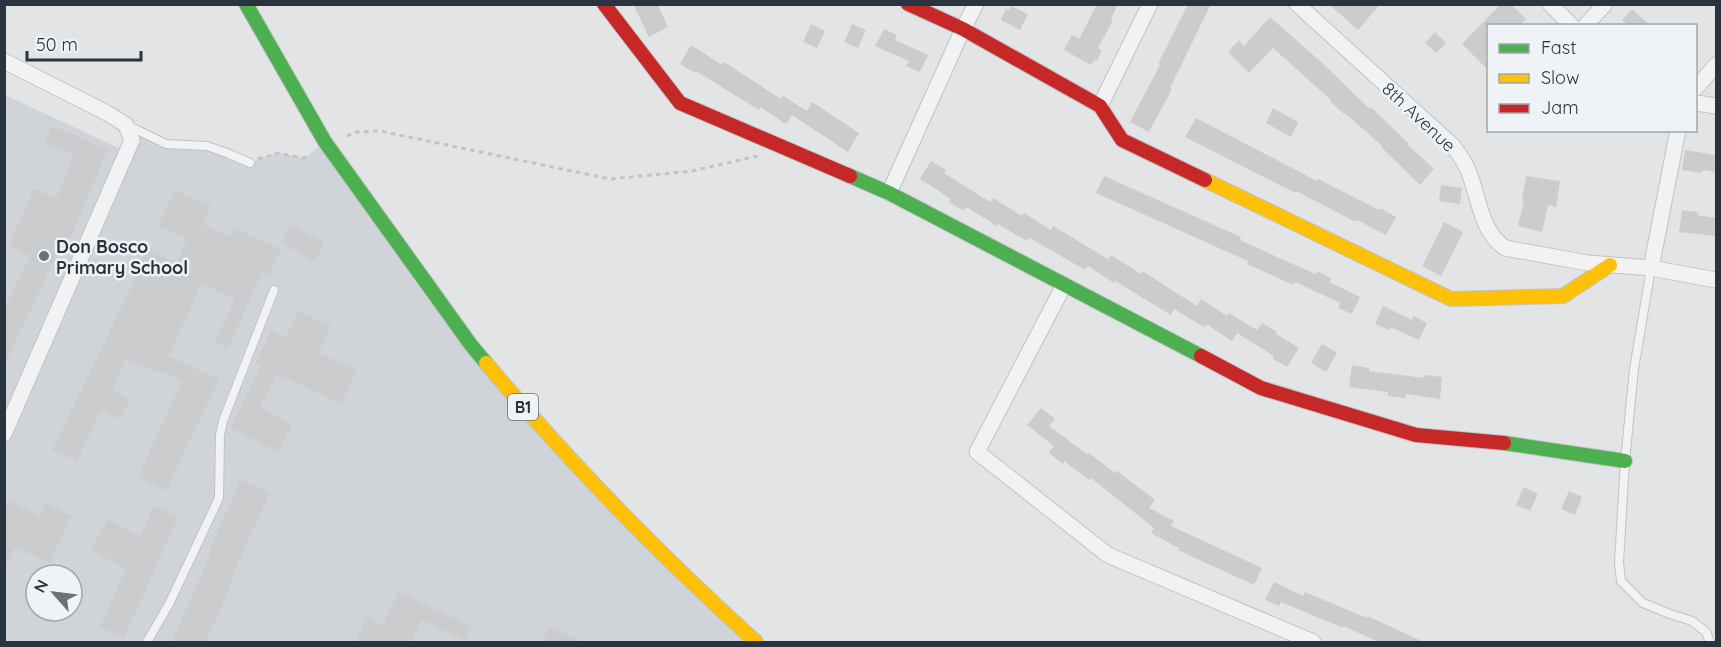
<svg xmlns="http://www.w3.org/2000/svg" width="1721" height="647" font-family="Quicksand,sans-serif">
<rect width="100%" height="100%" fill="#e2e4e6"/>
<!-- built -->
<path fill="#d0d4d9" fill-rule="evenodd" d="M5,95L127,152L126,125L166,144L207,146L250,163L260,158L278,153L304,158L325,142L471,345L756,642H5ZM36,575H72V611H36Z"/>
<!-- building -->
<g fill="#caccce">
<polygon points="633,4 657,4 668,27 649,37"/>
<polygon points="1097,4 1118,4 1111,19 1113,20 1098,48 1102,50 1097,61 1094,60 1091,65 1064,50 1072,35 1079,39"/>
<polygon points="1188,4 1211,4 1170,88 1172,89 1149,132 1130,122 1160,65 1158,64"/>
<polygon points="1329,4 1380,4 1358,30"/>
<polygon points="1501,4 1511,4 1526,19 1520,26 1488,26 1488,70 1462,44"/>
<polygon points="1011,6 1028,14 1020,30 1001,20 1006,9 1009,10"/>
<polygon points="1632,9 1651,26 1628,26 1622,20"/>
<polygon points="1270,17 1321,62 1370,109 1371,107 1409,144 1408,145 1434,169 1420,185 1381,147 1382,146 1345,113 1344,114 1330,101 1331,100 1273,48 1249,73 1228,52 1239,40 1244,46"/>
<polygon points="811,24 825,31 817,48 803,42"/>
<polygon points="852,24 866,30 858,48 844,42"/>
<polygon points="884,29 897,35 895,40 928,55 920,72 906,66 909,61 875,46"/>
<polygon points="1435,32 1446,43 1436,53 1425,43"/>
<polygon points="691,45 722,65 724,62 781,99 783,96 807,111 812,102 859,133 848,152 792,115 786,124 760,107 759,110 696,71 695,73 680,64"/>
<polygon points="1273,108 1298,122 1291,137 1266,123"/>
<polygon points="1196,118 1317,181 1318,179 1379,210 1380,208 1396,217 1386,235 1357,220 1356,222 1296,191 1295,193 1185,137"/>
<polygon points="52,126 108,149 70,239 65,237 4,366 4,310 30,256 9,245 34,189 56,198 74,155 45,143"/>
<polygon points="1685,150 1716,155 1716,172 1703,170 1702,173 1682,170"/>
<polygon points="931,161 946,170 944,173 990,202 993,198 1022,216 1024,213 1051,230 1053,226 1108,259 1111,255 1141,274 1142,271 1197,306 1201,299 1227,316 1229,313 1257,330 1262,323 1277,332 1276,334 1299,348 1287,367 1272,358 1274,356 1237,333 1232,341 1206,324 1204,327 1174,309 1171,315 1115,281 1114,283 1088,266 1085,270 1030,238 1027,241 998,224 997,226 966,207 964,211 949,202 951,199 920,179"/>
<polygon points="1104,176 1241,237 1240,240 1288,262 1316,274 1317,271 1331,278 1329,282 1360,297 1352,314 1338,308 1340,303 1295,282 1294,285 1260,270 1247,264 1248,261 1096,193"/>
<polygon points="1526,176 1560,181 1556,207 1548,205 1542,232 1518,226 1524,201 1522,201"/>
<polygon points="1441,185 1462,188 1460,204 1439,201"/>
<polygon points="175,190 211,206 203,224 231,237 235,228 281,249 269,275 262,272 228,348 215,342 235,299 201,284 169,356 219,379 166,491 138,477 182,381 162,371 160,374 126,359 112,390 130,399 120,419 101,410 77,461 52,450 136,278 134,276 146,249 177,263 187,239 158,226"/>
<polygon points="1682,210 1698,212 1697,215 1716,218 1716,236 1679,232"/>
<polygon points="1444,222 1463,232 1441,276 1422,266"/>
<polygon points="290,225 324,243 315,261 281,243"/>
<polygon points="1383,306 1412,320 1413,316 1427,323 1419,340 1390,327 1389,330 1375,324"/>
<polygon points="298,311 331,326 319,353 357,370 341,404 277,374 260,407 292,425 278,452 230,428 261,366 255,364 271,330 286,337"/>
<polygon points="1322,344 1337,353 1326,372 1311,363"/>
<polygon points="1352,365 1369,368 1369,371 1424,378 1425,375 1442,377 1440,399 1406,394 1405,398 1388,396 1388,392 1349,387"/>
<polygon points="1041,408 1055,419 1049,426 1087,454 1088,452 1115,473 1117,471 1155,500 1149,508 1174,521 1171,526 1262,568 1254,585 1178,550 1179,548 1151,533 1154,528 1091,478 1089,480 1064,461 1063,464 1049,453 1054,446 1027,425"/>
<polygon points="240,480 270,492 231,579 233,580 206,642 172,642 211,553 209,552"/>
<polygon points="1524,487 1538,494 1530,511 1516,505"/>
<polygon points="1569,491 1582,497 1575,515 1561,509"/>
<polygon points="9,501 40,516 46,503 72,516 49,563 15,547 4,568 4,510"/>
<polygon points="154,506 178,517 124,638 100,627 126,569 91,550 108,519 140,537"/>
<polygon points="1274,582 1303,596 1305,592 1367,618 1367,616 1424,642 1379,642 1343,626 1343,628 1281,602 1279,606 1265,600"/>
<polygon points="399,592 472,627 465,641 422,620 411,642 355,642 368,617 383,625"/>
<polygon points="550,627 583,642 542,642"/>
</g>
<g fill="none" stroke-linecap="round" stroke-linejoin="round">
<!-- lane casing -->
<g stroke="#c0c2c4" stroke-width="10">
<g id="lane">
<polyline points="127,125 166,144 207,146 227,153 250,163"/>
<polyline points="1651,268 1634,369 1625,461 1619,562 1621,581 1643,603 1670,614 1692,621 1706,632 1710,642"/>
<polyline points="147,642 169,604 219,498 220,435 223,421 274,290"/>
</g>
</g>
<!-- street casing -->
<g stroke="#c0c2c4" stroke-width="17">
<g id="street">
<path d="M1297,4L1453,146C1459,154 1464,161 1468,170C1479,196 1480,231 1505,248L1588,263L1651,268L1716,280"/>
<polyline points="1550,4 1572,26"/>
<polyline points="1585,26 1605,4"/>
<polyline points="4,61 107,113 126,125 132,140 4,434"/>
<polyline points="1696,88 1716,65"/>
<polyline points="1696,103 1716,106"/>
<polyline points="1100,106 1150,4"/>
<polyline points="889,193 963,29 976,4"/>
<polyline points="1651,268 1678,130"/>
<polyline points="1064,285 977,452 1108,555 1313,642"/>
</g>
</g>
<!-- fast casing -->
<g stroke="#c0c2c4" stroke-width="16">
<g id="fast">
<polyline points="246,4 325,142 471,345 486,363"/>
<polyline points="850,176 889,193 1201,356"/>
<polyline points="1504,443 1625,461"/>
</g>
</g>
<!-- slow casing -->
<g stroke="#c0c2c4" stroke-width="16">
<g id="slow">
<polyline points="1205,180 1451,299 1563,296 1610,265"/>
<path d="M486,363C569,462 660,555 756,642"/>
</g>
</g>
<!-- jam casing -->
<g stroke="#c0c2c4" stroke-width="16">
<g id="jam">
<polyline points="604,4 680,103 850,176"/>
<polyline points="908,4 963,29 1100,106 1122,140 1205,180"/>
<polyline points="1201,356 1261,388 1416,435 1504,443"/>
</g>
</g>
<!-- path -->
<g stroke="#c0c4c7" stroke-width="3" stroke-dasharray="4.5 4.5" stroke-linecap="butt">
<polyline points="347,136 356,132 380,131 610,179 692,171 758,156"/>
<polyline points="258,159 278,153 304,158 309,154"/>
</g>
<!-- lane -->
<use href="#lane" stroke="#f1f2f3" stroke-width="8"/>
<!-- street -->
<use href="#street" stroke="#f1f2f3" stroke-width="15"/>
<!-- fast -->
<use href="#fast" stroke="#4caf50" stroke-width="14"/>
<!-- slow -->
<use href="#slow" stroke="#ffc107" stroke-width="14"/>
<!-- jam -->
<use href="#jam" stroke="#c62828" stroke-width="14"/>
</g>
<!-- markers -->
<circle fill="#6a7279" stroke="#eff3f6" stroke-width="2" cx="44" cy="256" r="6"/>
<g text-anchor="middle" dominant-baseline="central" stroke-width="5" stroke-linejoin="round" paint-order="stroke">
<!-- shield labels -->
<rect fill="#eff3f6" stroke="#646d76" stroke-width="1.5" x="508" y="394" width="30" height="26" rx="4.5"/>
<g font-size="16" font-weight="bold" fill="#29343f">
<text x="523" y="407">B1</text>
</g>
<!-- street labels -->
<g font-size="18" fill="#29343f" stroke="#eff3f6">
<text transform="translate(1419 117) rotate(43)">8th Avenue</text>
</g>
<!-- poi labels -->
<g font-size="18" font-weight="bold" fill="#29343f" stroke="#eff3f6" text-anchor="start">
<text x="56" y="246">Don Bosco<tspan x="56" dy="21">Primary School</tspan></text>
</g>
</g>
<!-- border -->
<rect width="1721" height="647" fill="none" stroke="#29343f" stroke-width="12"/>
<!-- legend -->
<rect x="1487" y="24" width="210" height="108" fill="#eff3f6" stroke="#a0a7ad" stroke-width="1.5"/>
<rect x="1499" y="44" width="30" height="9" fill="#4caf50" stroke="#a0a7ad" stroke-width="1.5"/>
<text x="1541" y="54" font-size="18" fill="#29343f">Fast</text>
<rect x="1499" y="74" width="30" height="9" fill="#ffc107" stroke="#a0a7ad" stroke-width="1.5"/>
<text x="1541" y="84" font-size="18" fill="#29343f">Slow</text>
<rect x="1499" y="104" width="30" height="9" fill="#c62828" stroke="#a0a7ad" stroke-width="1.5"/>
<text x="1541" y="114" font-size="18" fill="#29343f">Jam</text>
<!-- north arrow -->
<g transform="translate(54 593) rotate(298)"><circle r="28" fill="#eff3f6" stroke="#a0a7ad" stroke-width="1.5"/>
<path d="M0-4.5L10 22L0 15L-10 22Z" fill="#6a7279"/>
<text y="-9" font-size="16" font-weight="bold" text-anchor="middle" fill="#29343f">N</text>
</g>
<!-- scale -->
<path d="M27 51v9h114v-9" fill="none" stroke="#29343f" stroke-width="3"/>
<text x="36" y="51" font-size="18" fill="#29343f" stroke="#eff3f6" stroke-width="4.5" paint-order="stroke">50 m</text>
</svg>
